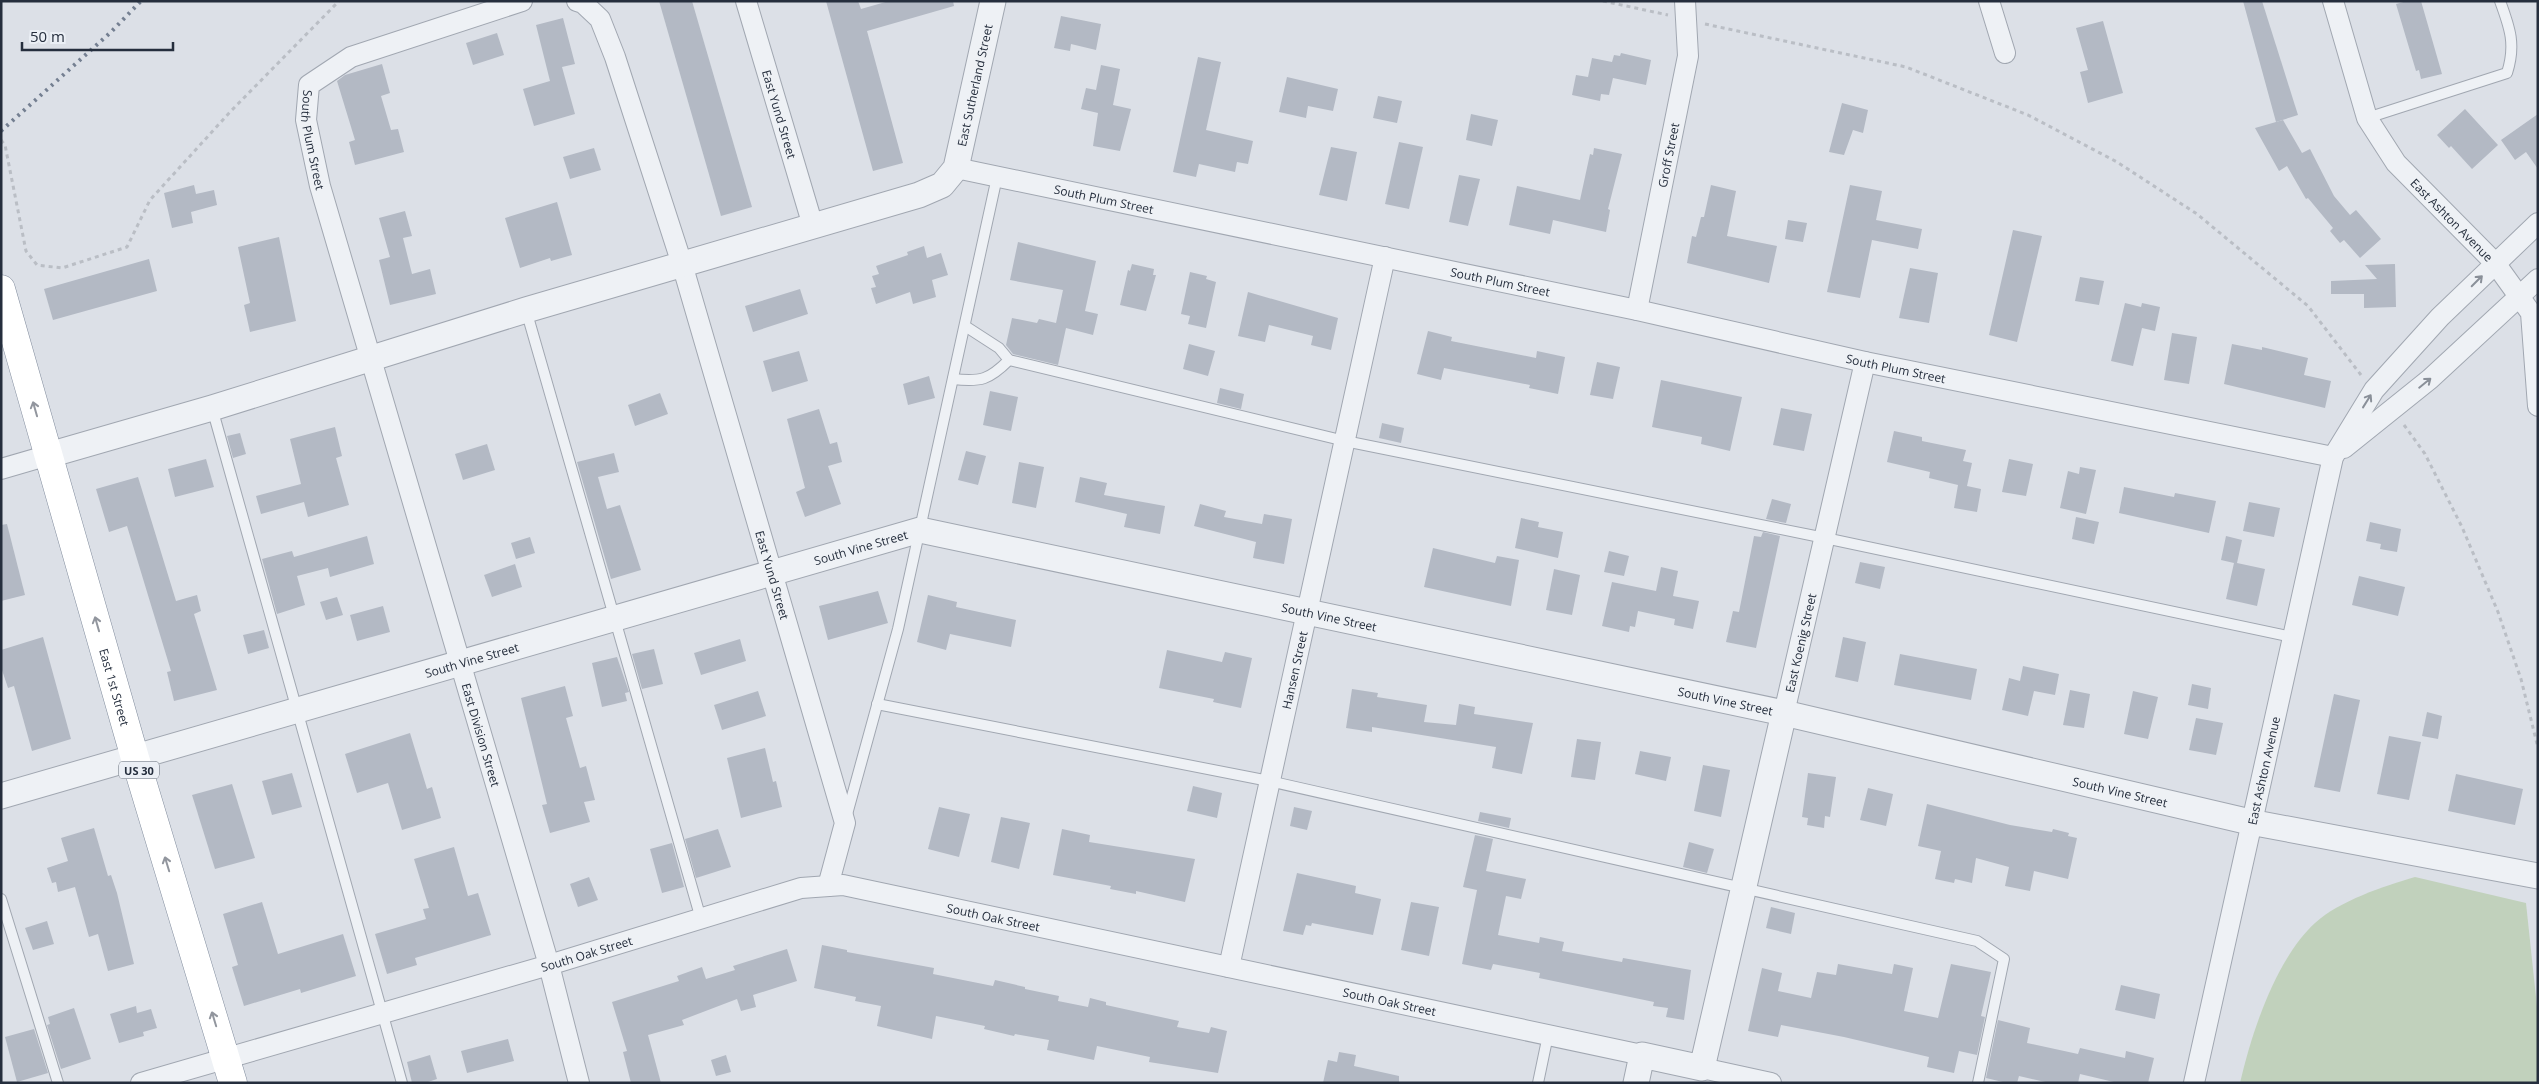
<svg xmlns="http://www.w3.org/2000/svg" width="2539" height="1084" font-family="'Open Sans',sans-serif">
<rect width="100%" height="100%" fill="#dce0e7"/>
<!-- pitch -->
<path fill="#c1d1bc" d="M2415,877L2526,903L2538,1016V1083H2240C2252,1031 2276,959 2315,923C2339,901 2384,886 2415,877Z"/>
<!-- building -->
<g fill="#b3b9c4">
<polygon points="659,1 692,1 752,207 721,216"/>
<polygon points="826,1 858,1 861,9 889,1 953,1 954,6 867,31 903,163 873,171"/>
<polygon points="2243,1 2262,1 2298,115 2276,122"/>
<polygon points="2407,1 2421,1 2442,74 2421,79 2419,70 2416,71 2396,4"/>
<polygon points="1061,16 1101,24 1096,50 1071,44 1070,51 1054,48"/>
<polygon points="563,18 575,64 562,67 575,114 534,126 523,89 550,81 536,25"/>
<polygon points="2103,21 2123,93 2088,103 2080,72 2088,70 2076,28"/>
<polygon points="497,33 504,55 473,65 466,43"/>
<polygon points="1621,53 1651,60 1646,85 1613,78 1609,95 1601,94 1600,101 1572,95 1576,75 1588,77 1592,58 1612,62 1614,55 1620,56"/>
<polygon points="1198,57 1221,62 1206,130 1253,141 1248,164 1237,162 1235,172 1199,164 1196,177 1173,172"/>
<polygon points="382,64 390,93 381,96 391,130 398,129 404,152 355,165 349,142 355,140 337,81 345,75"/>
<polygon points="1101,65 1120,69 1113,105 1131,109 1120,151 1093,146 1098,113 1081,109 1086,88 1096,90"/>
<polygon points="1287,77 1338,89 1333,111 1308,106 1306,118 1279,112"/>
<polygon points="1378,96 1402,101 1397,123 1373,118"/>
<polygon points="1842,103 1868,110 1863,133 1853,130 1844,155 1829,152"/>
<polygon points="2465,109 2498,145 2472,169 2451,146 2449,148 2437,135"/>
<polygon points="1471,114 1498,120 1492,146 1466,140"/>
<polygon points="2538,114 2538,169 2526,152 2515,160 2501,140"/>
<polygon points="2283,120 2302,153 2310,149 2334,196 2350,215 2356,210 2381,239 2360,258 2344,240 2340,243 2330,231 2333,228 2308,198 2306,199 2287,166 2279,171 2255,128"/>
<polygon points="1399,142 1423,147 1409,209 1385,204"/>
<polygon points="1331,147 1357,152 1347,201 1319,195"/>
<polygon points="594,148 601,170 570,179 563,157"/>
<polygon points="1594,148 1622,154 1608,209 1610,210 1606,232 1553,220 1550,234 1509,225 1517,186 1580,200 1590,154 1593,155"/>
<polygon points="1459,175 1480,179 1468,226 1449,222"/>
<polygon points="194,185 196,194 214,190 217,205 191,212 193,223 172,228 164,193"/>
<polygon points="1711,185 1736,191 1727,236 1777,246 1769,283 1687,263 1692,236 1696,237 1701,217 1704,217"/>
<polygon points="1850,185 1882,191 1876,220 1922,229 1918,249 1872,240 1860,298 1827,292"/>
<polygon points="557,202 572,255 551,261 550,258 520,268 505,218"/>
<polygon points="405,211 412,236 403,238 412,274 430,269 436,294 390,305 379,260 390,257 379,218"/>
<polygon points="1788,220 1807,223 1803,242 1785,239"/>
<polygon points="2013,230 2042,236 2017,342 1989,335"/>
<polygon points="279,237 296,321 250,332 244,305 250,303 238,247"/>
<polygon points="1018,242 1096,261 1085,311 1098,314 1093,335 1066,328 1058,365 1013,354 1006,345 1012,318 1037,323 1039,319 1056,323 1063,290 1010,280"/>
<polygon points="924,246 927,258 941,253 948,275 932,280 936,297 913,304 910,292 876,304 871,288 876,287 872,276 879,274 876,266 908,255 907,252"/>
<polygon points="149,259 157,291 53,320 44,289"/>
<polygon points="1132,264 1154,269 1153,275 1156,275 1146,311 1120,305 1128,270 1130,271"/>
<polygon points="2395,264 2396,307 2364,308 2364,294 2331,294 2331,281 2377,279 2365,265"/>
<polygon points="1910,268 1938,273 1929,323 1899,318"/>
<polygon points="1190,272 1207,276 1206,279 1216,282 1206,328 1188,324 1190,316 1181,314"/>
<polygon points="2080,277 2104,281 2099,305 2075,301"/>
<polygon points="800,289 808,314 753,332 745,306"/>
<polygon points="1248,292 1338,318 1331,350 1311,345 1313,336 1269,325 1265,342 1238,336"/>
<polygon points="2125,303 2141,307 2142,303 2160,307 2155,331 2142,328 2133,366 2111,361"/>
<polygon points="1428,331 1452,337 1451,341 1536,358 1537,351 1565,357 1558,394 1529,388 1530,385 1444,368 1441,380 1417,374"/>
<polygon points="2172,333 2197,337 2189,384 2164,380"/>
<polygon points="1189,344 1215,351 1208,376 1183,369"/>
<polygon points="2232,344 2262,350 2262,347 2308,358 2304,375 2331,381 2325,408 2224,384"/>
<polygon points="799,351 808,381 772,392 763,361"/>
<polygon points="1597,362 1620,367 1613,399 1590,395"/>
<polygon points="929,376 935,398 908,405 903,384"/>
<polygon points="1661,380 1742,397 1730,451 1701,444 1702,437 1652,427"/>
<polygon points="1220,388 1244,394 1241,409 1217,403"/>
<polygon points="990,391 1018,397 1011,431 983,425"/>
<polygon points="660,393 668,414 635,426 628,405"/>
<polygon points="1781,408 1812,414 1804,451 1773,445"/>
<polygon points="819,409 830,444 837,442 842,462 828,466 841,504 805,517 796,492 805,488 787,419"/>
<polygon points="1382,423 1404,428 1401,443 1379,438"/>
<polygon points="335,427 342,456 336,458 349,505 308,517 304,502 261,514 256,496 301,484 290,439"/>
<polygon points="1894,431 1922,437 1922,441 1966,450 1963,461 1972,463 1967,486 1981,489 1977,512 1954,508 1958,485 1929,478 1930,472 1887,462"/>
<polygon points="240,433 246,454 233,458 227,436"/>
<polygon points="487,444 495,470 463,480 455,454"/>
<polygon points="966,451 986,456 978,485 958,480"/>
<polygon points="614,453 619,472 598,477 607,509 620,505 641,570 611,579 577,462"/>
<polygon points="206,459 214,487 175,497 168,469"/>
<polygon points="2009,459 2033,464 2026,496 2002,492"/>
<polygon points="1019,462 1044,467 1036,508 1012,503"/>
<polygon points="2080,467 2096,470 2086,514 2060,508 2068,471 2079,474"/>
<polygon points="138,477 176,601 197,595 201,611 194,614 217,690 174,701 167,672 171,671 127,526 109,532 96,489"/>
<polygon points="1080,477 1107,483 1104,495 1165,506 1160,534 1124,527 1127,514 1075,502"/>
<polygon points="2124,487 2174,497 2175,493 2216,501 2209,533 2119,513"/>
<polygon points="1772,499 1791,504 1786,523 1766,519"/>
<polygon points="2249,502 2280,508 2274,537 2243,531"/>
<polygon points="1200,504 1226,511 1224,517 1262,524 1264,514 1292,519 1284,564 1253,558 1256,542 1194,526"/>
<polygon points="2076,517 2099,522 2094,544 2072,539"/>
<polygon points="1521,518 1539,522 1538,527 1563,532 1558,558 1515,548"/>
<polygon points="2370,522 2401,529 2397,552 2380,549 2381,544 2366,541"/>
<polygon points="7,524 25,595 1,601 1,525"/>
<polygon points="1763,532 1780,536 1756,648 1726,642 1733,611 1739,612 1754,536 1761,537"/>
<polygon points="367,536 374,564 330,577 328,568 297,576 305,605 277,614 262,559 292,551 294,557"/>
<polygon points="2226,536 2242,540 2237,563 2265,569 2257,606 2226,599 2234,563 2221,560"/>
<polygon points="530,537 535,553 516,559 511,543"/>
<polygon points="1433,548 1495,563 1497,556 1519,560 1511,606 1424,587"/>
<polygon points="1609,551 1629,556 1624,576 1604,572"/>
<polygon points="1860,562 1885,567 1880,589 1855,583"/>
<polygon points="515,564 522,587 492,597 484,575"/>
<polygon points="1661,567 1678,571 1673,596 1699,601 1693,629 1674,625 1675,619 1638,611 1635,627 1630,626 1629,632 1602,626 1612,582 1656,591"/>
<polygon points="1554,569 1580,575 1572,615 1546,610"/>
<polygon points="2359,576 2405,587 2398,616 2352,605"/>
<polygon points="878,591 888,623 828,640 819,606"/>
<polygon points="928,595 957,602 956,607 1016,620 1011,647 950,634 946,650 917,642"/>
<polygon points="337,597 343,615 326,620 320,602"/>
<polygon points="383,606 390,632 357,641 350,615"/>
<polygon points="264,630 269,648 248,654 243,635"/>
<polygon points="43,637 71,739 32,751 14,686 8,688 1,667 1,650"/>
<polygon points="1843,637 1866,642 1858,682 1835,677"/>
<polygon points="740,639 746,661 701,675 694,653"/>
<polygon points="654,649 663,684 642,689 632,654"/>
<polygon points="1167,650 1222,662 1225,652 1252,658 1241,708 1213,702 1214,699 1159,688"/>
<polygon points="1900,654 1977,669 1971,700 1894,685"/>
<polygon points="617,657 629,692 625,693 627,701 602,707 592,663"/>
<polygon points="2023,666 2059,674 2055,695 2034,691 2028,716 2002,710 2009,678 2020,681"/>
<polygon points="2192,684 2211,688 2208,709 2188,705"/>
<polygon points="565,686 573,716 566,718 580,768 586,766 595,800 584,802 590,822 550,833 542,805 547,804 521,698"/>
<polygon points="1352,689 1378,693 1377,697 1427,705 1424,722 1456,725 1459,704 1475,707 1474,714 1533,723 1522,774 1492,768 1496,747 1372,727 1372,732 1346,728"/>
<polygon points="2070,690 2090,694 2084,728 2063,725"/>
<polygon points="758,691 766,716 722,730 714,705"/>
<polygon points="2133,691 2158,697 2148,739 2124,734"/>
<polygon points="2334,694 2360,700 2340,792 2314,787"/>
<polygon points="2427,712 2442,716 2438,739 2422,736"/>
<polygon points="2196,718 2223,723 2216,755 2189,750"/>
<polygon points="410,733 427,789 432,787 441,818 402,830 388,783 357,793 345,754"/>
<polygon points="2389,736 2421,742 2409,800 2377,794"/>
<polygon points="1577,739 1601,742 1595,780 1571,777"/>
<polygon points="765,748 773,782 776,781 782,807 741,818 727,758"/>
<polygon points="1640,751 1671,757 1666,781 1635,774"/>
<polygon points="1703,765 1730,770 1721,817 1694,811"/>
<polygon points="292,773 302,807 272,815 262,781"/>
<polygon points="1808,773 1836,777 1830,817 1825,816 1824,828 1807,825 1808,818 1802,817"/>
<polygon points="2456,774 2523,789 2515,825 2448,811"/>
<polygon points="232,784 255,858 215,869 192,795"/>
<polygon points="1193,786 1222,793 1217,818 1187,811"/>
<polygon points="1868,788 1893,794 1886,826 1860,820"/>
<polygon points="1927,804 2010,825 2052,832 2053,829 2069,833 2068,836 2077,838 2068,879 2034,871 2030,891 2005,886 2009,867 1976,858 1972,883 1955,879 1954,883 1935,879 1941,851 1918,846"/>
<polygon points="939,807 970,814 959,857 928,849"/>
<polygon points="1294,807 1312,811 1307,830 1290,826"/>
<polygon points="1480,812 1511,818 1509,828 1478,821"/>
<polygon points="1001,817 1030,823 1019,869 991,862"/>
<polygon points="94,828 108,876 111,875 117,893 134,964 108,971 98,934 89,937 75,887 58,892 56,882 52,883 47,868 68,861 61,838"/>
<polygon points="718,829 731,867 696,878 685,839"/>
<polygon points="1062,829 1090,835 1089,842 1195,859 1185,902 1136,891 1136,894 1110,889 1111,886 1053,875"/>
<polygon points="1475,835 1493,839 1486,871 1526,879 1521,899 1506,896 1498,935 1539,943 1540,937 1564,942 1562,951 1622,962 1623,958 1691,970 1684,1020 1666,1017 1668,1008 1653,1006 1654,1002 1539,978 1540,973 1493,964 1491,970 1462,964 1477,890 1463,887"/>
<polygon points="1689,842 1714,849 1707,873 1683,867"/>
<polygon points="672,843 684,887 662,893 650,849"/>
<polygon points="454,847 468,896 478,893 491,935 415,958 417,965 387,974 375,934 426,919 423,909 429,908 414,859"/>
<polygon points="1297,873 1356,886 1355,893 1381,899 1373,935 1312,923 1311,926 1306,925 1303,935 1283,931"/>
<polygon points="589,877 598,900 578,907 570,884"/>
<polygon points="262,902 278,954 343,934 356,976 301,993 300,989 244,1006 232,967 238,965 223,914"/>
<polygon points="1411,902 1439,907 1429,956 1401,950"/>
<polygon points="1771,907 1795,913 1791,934 1766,928"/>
<polygon points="47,921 54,944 33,950 25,928"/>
<polygon points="822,945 847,950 847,952 934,968 933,974 993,986 995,980 1025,987 1025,989 1059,996 1058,1001 1088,1007 1090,998 1106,1002 1106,1005 1179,1021 1177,1027 1209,1033 1211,1027 1227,1031 1218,1073 1149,1062 1150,1057 1097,1046 1094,1060 1047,1050 1049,1040 1015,1034 1014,1036 984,1029 985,1026 936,1016 932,1039 877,1026 881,1006 855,1001 856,997 814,988"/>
<polygon points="787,949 797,981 753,995 756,1007 741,1011 737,999 682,1020 684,1025 648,1035 661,1083 631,1083 623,1052 627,1051 612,1002 679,981 677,976 702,967 706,979 735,970 733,966"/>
<polygon points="1838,964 1892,974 1894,964 1913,968 1904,1011 1938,1018 1951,964 1991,972 1981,1016 1985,1017 1977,1055 1959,1051 1954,1073 1927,1067 1929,1057 1844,1037 1781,1025 1778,1037 1748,1031 1762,968 1782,973 1778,991 1811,998 1817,972 1836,975"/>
<polygon points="2121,985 2160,994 2155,1019 2115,1010"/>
<polygon points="136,1006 137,1013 151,1009 157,1028 143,1032 144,1036 119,1043 110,1014"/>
<polygon points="74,1008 91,1059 61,1069 47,1025 50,1024 48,1017"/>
<polygon points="1998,1020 2030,1028 2027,1043 2078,1054 2080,1048 2125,1058 2126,1051 2154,1058 2148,1083 2118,1083 2080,1074 2078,1083 2050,1083 2019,1076 2017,1083 2007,1083 1986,1078"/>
<polygon points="34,1029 48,1073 17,1082 5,1037"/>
<polygon points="508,1039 514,1061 467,1073 461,1051"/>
<polygon points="1339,1052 1356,1055 1354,1066 1399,1076 1399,1083 1323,1083 1328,1060 1337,1062"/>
<polygon points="430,1055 437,1079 425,1083 412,1083 407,1062"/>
<polygon points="726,1055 731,1072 716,1076 711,1060"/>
</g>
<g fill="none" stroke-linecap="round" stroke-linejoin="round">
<!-- service casing -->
<g stroke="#a1a7b1" stroke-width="12">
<g id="service">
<path d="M2367,118L2507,73C2516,45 2510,28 2500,1"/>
<polyline points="526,310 701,919"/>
<polyline points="965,326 999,348 1009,360 1345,441 1825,538 2292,637"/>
<path d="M953,379C981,382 989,380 1009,360"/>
<polyline points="212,408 402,1083"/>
<polyline points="877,704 1269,781 1977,941 2004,959 1978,1083"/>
<polyline points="846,818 898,629 997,177"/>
<polyline points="1,899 58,1083"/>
<polyline points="1538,1083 1548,1035"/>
</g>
</g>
<!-- minor casing -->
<g stroke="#a1a7b1" stroke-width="22">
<g id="minor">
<path id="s1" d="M522,1L351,57L309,85L306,120L320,186L549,965L579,1083"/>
<path id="s2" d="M577,1L583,3L600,19L615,57L682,264L845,823L828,886"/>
<path id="s3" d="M746,1L813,226"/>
<polyline points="1989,1 2005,53"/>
<path id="s4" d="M2333,1L2367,118L2396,163L2495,263L2531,313L2538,406"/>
<path id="s5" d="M956,168L1637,310L1865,362L2333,457"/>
<path id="s6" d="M1637,310L1688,56L1685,1"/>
<polyline points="2344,448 2430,379 2538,279"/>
<polyline points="1,469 49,455"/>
<path id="s7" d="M1784,713L1865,362"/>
<path id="s8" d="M1229,967L1385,257"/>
<polyline points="1702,1068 1771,1083"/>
<path id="s9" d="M141,1083L549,965L801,888L843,885L1642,1055"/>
<path id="s10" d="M2194,1083L2333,457L2374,390L2440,317L2538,223"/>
</g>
</g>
<!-- tertiary casing -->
<g stroke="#a1a7b1" stroke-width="27">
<g id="tertiary">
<path id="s11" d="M49,455L212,408L526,310L919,195L942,185L956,168L993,1"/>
<path id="s12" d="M1,796L920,530L1784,713L2250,822L2538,876"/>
<polyline points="1636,1083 1642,1055 1702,1068 1784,713"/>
</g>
</g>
<!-- trunk casing -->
<g stroke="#828d9e" stroke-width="29">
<g id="trunk">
<path id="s13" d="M1,289L135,758L233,1083"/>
</g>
</g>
<!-- path -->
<g stroke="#babec5" stroke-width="3" stroke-dasharray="4 4" stroke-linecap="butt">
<polyline points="1603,1 1668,15"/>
<polyline points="1705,24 1906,67 2028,115 2117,162 2197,214 2308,306 2361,375"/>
<polyline points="1,140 5,145 26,251 37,265 62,268 127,247 150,200 230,112 339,1"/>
<polyline points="2404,425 2425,454 2462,527 2498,612 2521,679 2538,748"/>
</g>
<!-- service -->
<use href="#service" stroke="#eef1f5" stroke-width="10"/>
<!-- minor -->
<use href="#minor" stroke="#eef1f5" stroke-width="20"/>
<!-- tertiary -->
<use href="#tertiary" stroke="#eef1f5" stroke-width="25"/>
<!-- trunk -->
<use href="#trunk" stroke="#fff" stroke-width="28"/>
<!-- rail -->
<polyline stroke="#747f91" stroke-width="4" stroke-dasharray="2.5 5" stroke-linecap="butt" points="1,131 111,32 141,1"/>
</g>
<!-- one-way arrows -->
<defs><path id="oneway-shaft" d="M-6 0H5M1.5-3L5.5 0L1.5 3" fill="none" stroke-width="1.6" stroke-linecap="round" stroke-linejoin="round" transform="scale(1.25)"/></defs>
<g stroke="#8a9099">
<use href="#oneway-shaft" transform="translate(2477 281) rotate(-45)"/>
<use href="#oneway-shaft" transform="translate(2425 383) rotate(-39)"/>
<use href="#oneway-shaft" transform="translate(2367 401) rotate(-58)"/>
</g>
<g stroke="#92969e">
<use href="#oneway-shaft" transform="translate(35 409) rotate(-106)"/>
<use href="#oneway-shaft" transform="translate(97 624) rotate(-106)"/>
<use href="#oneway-shaft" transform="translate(167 864) rotate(-107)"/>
<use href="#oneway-shaft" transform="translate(214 1019) rotate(-107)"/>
</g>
<g text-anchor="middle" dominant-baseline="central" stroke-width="4.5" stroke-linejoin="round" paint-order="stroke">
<!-- shield labels -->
<rect fill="#ebeff5" stroke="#606874" stroke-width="1" x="119" y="761.5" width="40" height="17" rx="4"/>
<g font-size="11" font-weight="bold" fill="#252e3d">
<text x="139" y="770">US 30</text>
</g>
<!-- street labels -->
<g font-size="12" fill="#252e3d" stroke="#ebeff5">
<text stroke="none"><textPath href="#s11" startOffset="1040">East Sutherland Street</textPath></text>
<text stroke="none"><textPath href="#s3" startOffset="118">East Yund Street</textPath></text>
<text stroke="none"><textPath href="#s1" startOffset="286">South Plum Street</textPath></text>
<text stroke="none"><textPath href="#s6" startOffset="158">Groff Street</textPath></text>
<text stroke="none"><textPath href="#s5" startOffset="151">South Plum Street</textPath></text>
<text stroke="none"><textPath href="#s4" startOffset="255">East Ashton Avenue</textPath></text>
<text stroke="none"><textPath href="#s5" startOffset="556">South Plum Street</textPath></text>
<text stroke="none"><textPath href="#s5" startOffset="961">South Plum Street</textPath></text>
<text stroke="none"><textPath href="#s12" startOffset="895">South Vine Street</textPath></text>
<text stroke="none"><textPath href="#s2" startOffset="612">East Yund Street</textPath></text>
<text stroke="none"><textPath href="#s12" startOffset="1375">South Vine Street</textPath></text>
<text stroke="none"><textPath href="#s7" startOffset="72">East Koenig Street</textPath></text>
<text stroke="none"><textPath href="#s12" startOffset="490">South Vine Street</textPath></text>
<text stroke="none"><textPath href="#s8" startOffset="304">Hansen Street</textPath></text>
<text stroke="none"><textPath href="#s13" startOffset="414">East 1st Street</textPath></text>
<text stroke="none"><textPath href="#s12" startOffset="1780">South Vine Street</textPath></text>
<text stroke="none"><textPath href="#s1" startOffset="905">East Division Street</textPath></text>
<text stroke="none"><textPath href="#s10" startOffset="320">East Ashton Avenue</textPath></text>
<text stroke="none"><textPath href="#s12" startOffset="2185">South Vine Street</textPath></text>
<text stroke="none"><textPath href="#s9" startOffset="884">South Oak Street</textPath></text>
<text stroke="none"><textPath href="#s9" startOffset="464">South Oak Street</textPath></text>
<text stroke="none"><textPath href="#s9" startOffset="1289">South Oak Street</textPath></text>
</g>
</g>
<!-- border -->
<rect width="2539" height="1084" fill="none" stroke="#252e3d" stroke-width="5"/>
<!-- scale -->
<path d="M22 42v8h151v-8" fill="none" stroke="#252e3d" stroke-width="2.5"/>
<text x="30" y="42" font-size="15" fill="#252e3d" stroke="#ebeff5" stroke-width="4" paint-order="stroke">50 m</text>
</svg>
